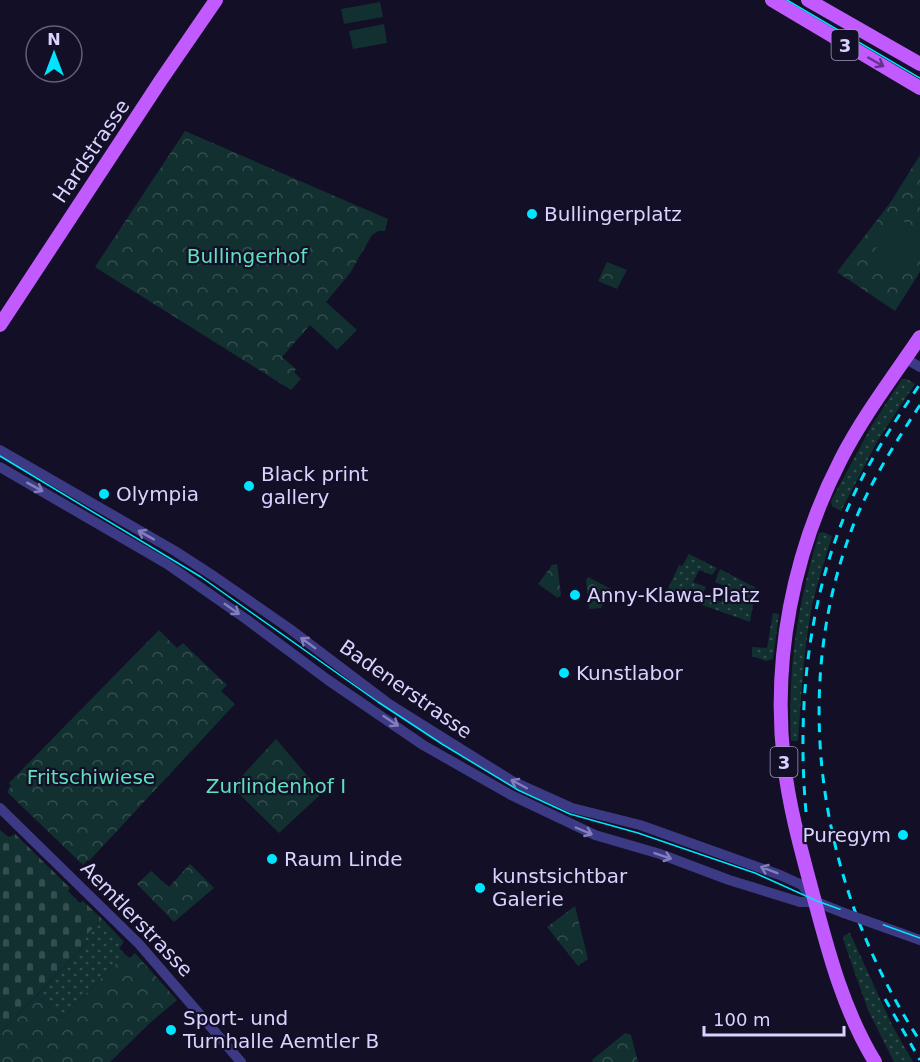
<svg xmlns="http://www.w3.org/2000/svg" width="920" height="1062" font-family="'DejaVu Sans',sans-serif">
<defs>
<pattern id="grass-dots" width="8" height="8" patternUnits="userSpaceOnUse" patternTransform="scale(1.5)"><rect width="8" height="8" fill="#12302f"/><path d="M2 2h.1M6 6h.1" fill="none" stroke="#344d4e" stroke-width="1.8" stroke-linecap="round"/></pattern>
<pattern id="forest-crowns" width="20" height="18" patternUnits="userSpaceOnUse" patternTransform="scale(1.5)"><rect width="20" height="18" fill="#12302f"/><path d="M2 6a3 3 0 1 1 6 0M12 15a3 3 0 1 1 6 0" fill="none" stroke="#344d4e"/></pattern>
<pattern id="cemetery-stones" width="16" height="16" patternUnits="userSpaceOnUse" patternTransform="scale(1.5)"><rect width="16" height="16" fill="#12302f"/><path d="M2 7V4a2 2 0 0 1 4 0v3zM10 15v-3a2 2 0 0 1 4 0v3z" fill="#344d4e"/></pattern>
</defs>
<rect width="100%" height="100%" fill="#130f26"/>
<!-- grass -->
<g fill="url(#grass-dots)">
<polygon points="902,379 907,379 915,384 878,440 841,511 832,506 831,501 872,425"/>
<path d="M823,532L832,536C824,563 815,589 810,617C803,658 801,700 798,741H791C788,665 797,607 819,533Z"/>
<polygon points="689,554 717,568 712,575 699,570 693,582 706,587 698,603 667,591 679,565 682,566"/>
<polygon points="720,569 756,588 750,622 702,605 706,596 721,602 727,587 715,582"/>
<polygon points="773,613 779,614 773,659 766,661 752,656 752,647 767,648"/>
<polygon points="102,919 124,942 119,948 125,954 61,1019 37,995 88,942 83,937"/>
<polygon points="850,933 892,1025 913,1062 894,1062 868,1010 845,945 843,936"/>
</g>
<!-- forest -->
<g fill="url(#forest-crowns)">
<polygon points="185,131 388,219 385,231 378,231 372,235 350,273 326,302 357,330 337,350 310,325 282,357 296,369 294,372 301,379 291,390 95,267"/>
<polygon points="920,155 920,272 895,311 837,272 890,203"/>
<polygon points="607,262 627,270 617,289 598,281"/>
<polygon points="557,564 561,595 558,598 538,584 552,565"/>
<polygon points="588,577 611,589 601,608 589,609 586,580"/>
<polygon points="159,630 177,648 183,643 227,685 221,691 235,704 89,861 88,860 83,865 7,792 11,786 9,783"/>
<polygon points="276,739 322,793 279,833 232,787"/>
<polygon points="190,864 214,888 174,922 137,884 151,871 169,887"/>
<polygon points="575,906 588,959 578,966 547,927"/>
<polygon points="135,953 177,1000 150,1023 110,1062 0,1062 0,1033 37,995 61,1019 125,954 130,958"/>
<polygon points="625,1033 631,1035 638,1062 593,1062 592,1060"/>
</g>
<!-- cemetery -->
<polygon fill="url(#cemetery-stones)" points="0,830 9,837 15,834 70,888 68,891 80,903 83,901 102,919 84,937 88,942 0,1033"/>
<!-- pitch -->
<g fill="#12302f">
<polygon points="380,2 383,17 344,24 341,9"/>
<polygon points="384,24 387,43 353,49 349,31"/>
<polygon points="897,217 920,233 920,244 899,276 870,257"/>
</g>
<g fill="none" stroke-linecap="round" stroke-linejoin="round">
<!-- minor -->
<g stroke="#3d3a85" stroke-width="10">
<polyline points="906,359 920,367"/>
<polyline points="0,450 175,551 215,577 290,629 389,704 512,781 572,808 640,825 780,875 802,885 812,897"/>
<polyline points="0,467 167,564 246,619 328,680 423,745 511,795 595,835 660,854 729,880 800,902 816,902 844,913"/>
<polyline points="0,808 139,944 241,1062"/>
<polyline points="878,925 920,940"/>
</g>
<!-- major -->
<g stroke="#c25bff" stroke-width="14">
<polyline points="772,0 920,88"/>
<polyline points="808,0 920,64"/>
<polyline points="0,325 161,80 216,0"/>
<path d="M875,1062C842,1008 827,947 811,887C800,846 789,806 784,763C772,659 793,552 841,459C863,416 893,377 920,337"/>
</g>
<!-- tram -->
<g stroke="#00e5ff" stroke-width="1.5">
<polyline points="787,0 920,78"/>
<polyline points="0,456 201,577 378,702 442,744 518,790 570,814 638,833 755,873 817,901 920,938"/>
</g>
<!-- rail -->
<g stroke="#00e5ff" stroke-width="3" stroke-dasharray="9 8" stroke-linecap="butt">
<path d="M920,405C897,440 874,476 857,516C786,688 819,887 920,1041"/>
<path d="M806,812C797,711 807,604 847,510C866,465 893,424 920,384"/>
<polyline points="885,999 920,1060"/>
</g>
<!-- minor-bridge -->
<polyline stroke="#3d3a85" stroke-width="10" points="844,913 878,925"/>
</g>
<!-- one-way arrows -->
<defs><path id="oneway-shaft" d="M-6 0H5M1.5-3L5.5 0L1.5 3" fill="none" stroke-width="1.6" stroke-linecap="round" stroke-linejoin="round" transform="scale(1.5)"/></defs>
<use stroke="#623188" href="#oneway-shaft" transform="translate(876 62) rotate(30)"/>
<g stroke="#837fbc">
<use href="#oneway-shaft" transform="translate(35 487) rotate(29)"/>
<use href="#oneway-shaft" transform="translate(146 535) rotate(-151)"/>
<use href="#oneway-shaft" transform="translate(232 609) rotate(35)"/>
<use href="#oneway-shaft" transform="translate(308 643) rotate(-144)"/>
<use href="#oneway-shaft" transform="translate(391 721) rotate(34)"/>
<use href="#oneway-shaft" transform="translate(519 784) rotate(-152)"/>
<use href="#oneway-shaft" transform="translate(584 831) rotate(23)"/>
<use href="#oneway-shaft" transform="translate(663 856) rotate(19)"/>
<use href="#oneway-shaft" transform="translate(769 870) rotate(-159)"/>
</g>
<!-- markers -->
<g fill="#00e5ff" stroke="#130f26" stroke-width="2">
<circle cx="532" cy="214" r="6"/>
<circle cx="249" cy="486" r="6"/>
<circle cx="104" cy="494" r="6"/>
<circle cx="575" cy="595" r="6"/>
<circle cx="564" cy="673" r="6"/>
<circle cx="903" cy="835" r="6"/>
<circle cx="272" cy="859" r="6"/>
<circle cx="480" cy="888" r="6"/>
<circle cx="171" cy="1030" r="6"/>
</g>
<g text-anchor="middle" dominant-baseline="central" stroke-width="4.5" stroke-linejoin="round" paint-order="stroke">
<!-- shield labels -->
<g fill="#130f26" stroke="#9e99be" stroke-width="1.5">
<rect x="831.5" y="30" width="27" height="30" rx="4.5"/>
<rect x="770.5" y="747" width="27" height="30" rx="4.5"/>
</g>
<g font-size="18" font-weight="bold" fill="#d9d4ff">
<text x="845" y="45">3</text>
<text x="784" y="762">3</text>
</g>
<!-- street labels -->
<g font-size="20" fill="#d9d4ff" stroke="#130f26">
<text transform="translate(91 151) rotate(-56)">Hardstrasse</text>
<text transform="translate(406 689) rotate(35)">Badenerstrasse</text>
<text transform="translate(137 919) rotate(46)">Aemtlerstrasse</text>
</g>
<!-- poi labels -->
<g font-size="20" fill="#d9d4ff" stroke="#130f26" text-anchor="start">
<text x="544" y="214">Bullingerplatz</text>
<text x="261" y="474">Black print<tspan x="261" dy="23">gallery</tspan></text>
<text x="116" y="494">Olympia</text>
<text x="587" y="595">Anny-Klawa-Platz</text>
<text x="576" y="673">Kunstlabor</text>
<text x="891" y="835" text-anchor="end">Puregym</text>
<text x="284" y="859">Raum Linde</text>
<text x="492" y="876">kunstsichtbar<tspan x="492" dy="23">Galerie</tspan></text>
<text x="183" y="1018">Sport- und<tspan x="183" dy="23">Turnhalle Aemtler B</tspan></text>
</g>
<!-- park labels -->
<g font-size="20" fill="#5fe0c0" stroke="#130f26">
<text x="247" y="256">Bullingerhof</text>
<text x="91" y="777">Fritschiwiese</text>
<text x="276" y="786">Zurlindenhof I</text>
</g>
</g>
<!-- north arrow -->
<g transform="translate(54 54)"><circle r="28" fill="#130f26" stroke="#625e7d" stroke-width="1.5"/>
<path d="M0-4.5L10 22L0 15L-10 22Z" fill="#00e5ff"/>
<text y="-9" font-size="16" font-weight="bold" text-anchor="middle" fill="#d9d4ff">N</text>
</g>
<!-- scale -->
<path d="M704 1026v9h140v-9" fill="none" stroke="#d9d4ff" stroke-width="3"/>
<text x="713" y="1026" font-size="18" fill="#d9d4ff" stroke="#130f26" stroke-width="4.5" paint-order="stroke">100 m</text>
</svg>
